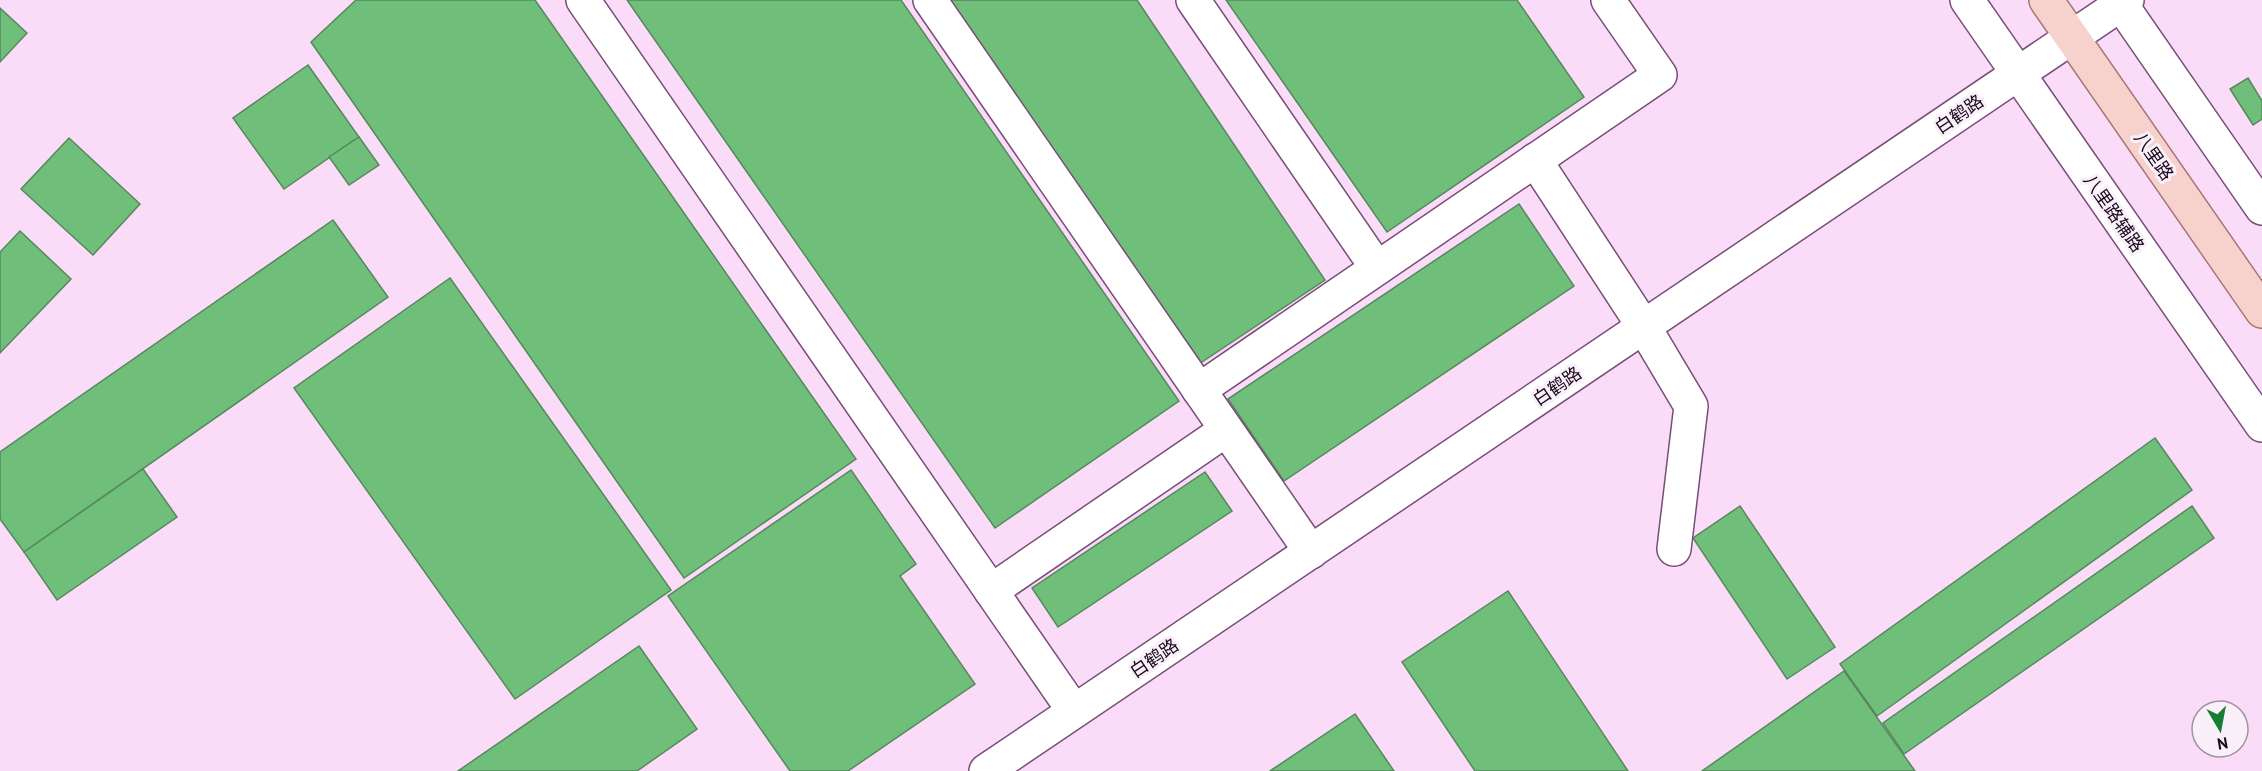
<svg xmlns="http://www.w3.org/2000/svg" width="2262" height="771" font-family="'PT Sans','Noto Sans SC',sans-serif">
<rect width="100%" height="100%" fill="#fadbf8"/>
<!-- building -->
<g fill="#6fbf7b" stroke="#57885d" stroke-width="1.5">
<polygon points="356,0 535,0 856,459 684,578 311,42"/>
<polygon points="627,0 901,0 1179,401 995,528"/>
<polygon points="946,0 1137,0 1325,280 1193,368"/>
<polygon points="1226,0 1517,0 1584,97 1387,232"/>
<polygon points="0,8 27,33 0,62"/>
<polygon points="308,65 359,137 284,189 233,118"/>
<polygon points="2248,78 2262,101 2262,119 2253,125 2230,89"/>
<polygon points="359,137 379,165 349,185 329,157"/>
<polygon points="69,138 140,204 93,255 21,189"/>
<polygon points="1519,204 1574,286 1284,481 1228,399"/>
<polygon points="333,220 388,297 24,552 0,519 0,452"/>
<polygon points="20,231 71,279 0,353 0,252"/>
<polygon points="450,278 671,590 515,699 294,388"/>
<polygon points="2155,438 2192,490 1877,716 1840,664"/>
<polygon points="143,469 177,517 57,600 24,552"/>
<polygon points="851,470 916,564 900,576 975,684 848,771 790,771 668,596"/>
<polygon points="1205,472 1232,511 1058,627 1032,588"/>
<polygon points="1740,506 1835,647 1787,679 1693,538"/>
<polygon points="2192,506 2214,538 1904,754 1883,723"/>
<polygon points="1508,591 1628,771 1475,771 1402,662"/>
<polygon points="639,646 697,729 637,771 458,771"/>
<polygon points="1844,671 1915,771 1702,771"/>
<polygon points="1355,714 1394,771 1270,771"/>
</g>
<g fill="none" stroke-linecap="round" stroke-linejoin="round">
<!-- minor casing -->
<g stroke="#784d77" stroke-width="36">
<g id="minor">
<polyline points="583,0 1074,711"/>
<polyline points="930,0 1311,552"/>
<polyline points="1193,0 1377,268"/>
<polyline points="1967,0 2262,425"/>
<polyline points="2118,0 2262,208"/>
<polyline points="1535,160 1644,327 1691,406 1674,549"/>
<polyline points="1199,390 1660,75 1608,0"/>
<polyline points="991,591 1226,430"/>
<polyline points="986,771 2127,0"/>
</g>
</g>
<!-- major casing -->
<g stroke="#a67677" stroke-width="36">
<polyline id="major" points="2046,0 2262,311"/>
</g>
<!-- minor -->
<use href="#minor" stroke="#fff" stroke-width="33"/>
<!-- major -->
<use href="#major" stroke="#f7d1cb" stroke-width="33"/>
</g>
<g text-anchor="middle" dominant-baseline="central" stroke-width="6" stroke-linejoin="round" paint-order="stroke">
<!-- street labels -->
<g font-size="18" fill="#190819" stroke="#faf0fa">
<text transform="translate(1959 114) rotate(-34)">白鹤路</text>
<text transform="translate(2154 156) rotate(55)">八里路</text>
<text transform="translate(2114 213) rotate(55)">八里路辅路</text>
<text transform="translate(1557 386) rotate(-34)">白鹤路</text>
<text transform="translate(1154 658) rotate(-34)">白鹤路</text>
</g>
</g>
<!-- north arrow -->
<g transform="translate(2220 729) rotate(170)"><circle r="28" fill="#faf0fa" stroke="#a093a0" stroke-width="1.5"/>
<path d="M0-4.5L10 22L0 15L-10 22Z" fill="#157e33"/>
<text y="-9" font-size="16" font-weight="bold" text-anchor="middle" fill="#190819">N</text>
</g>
</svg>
